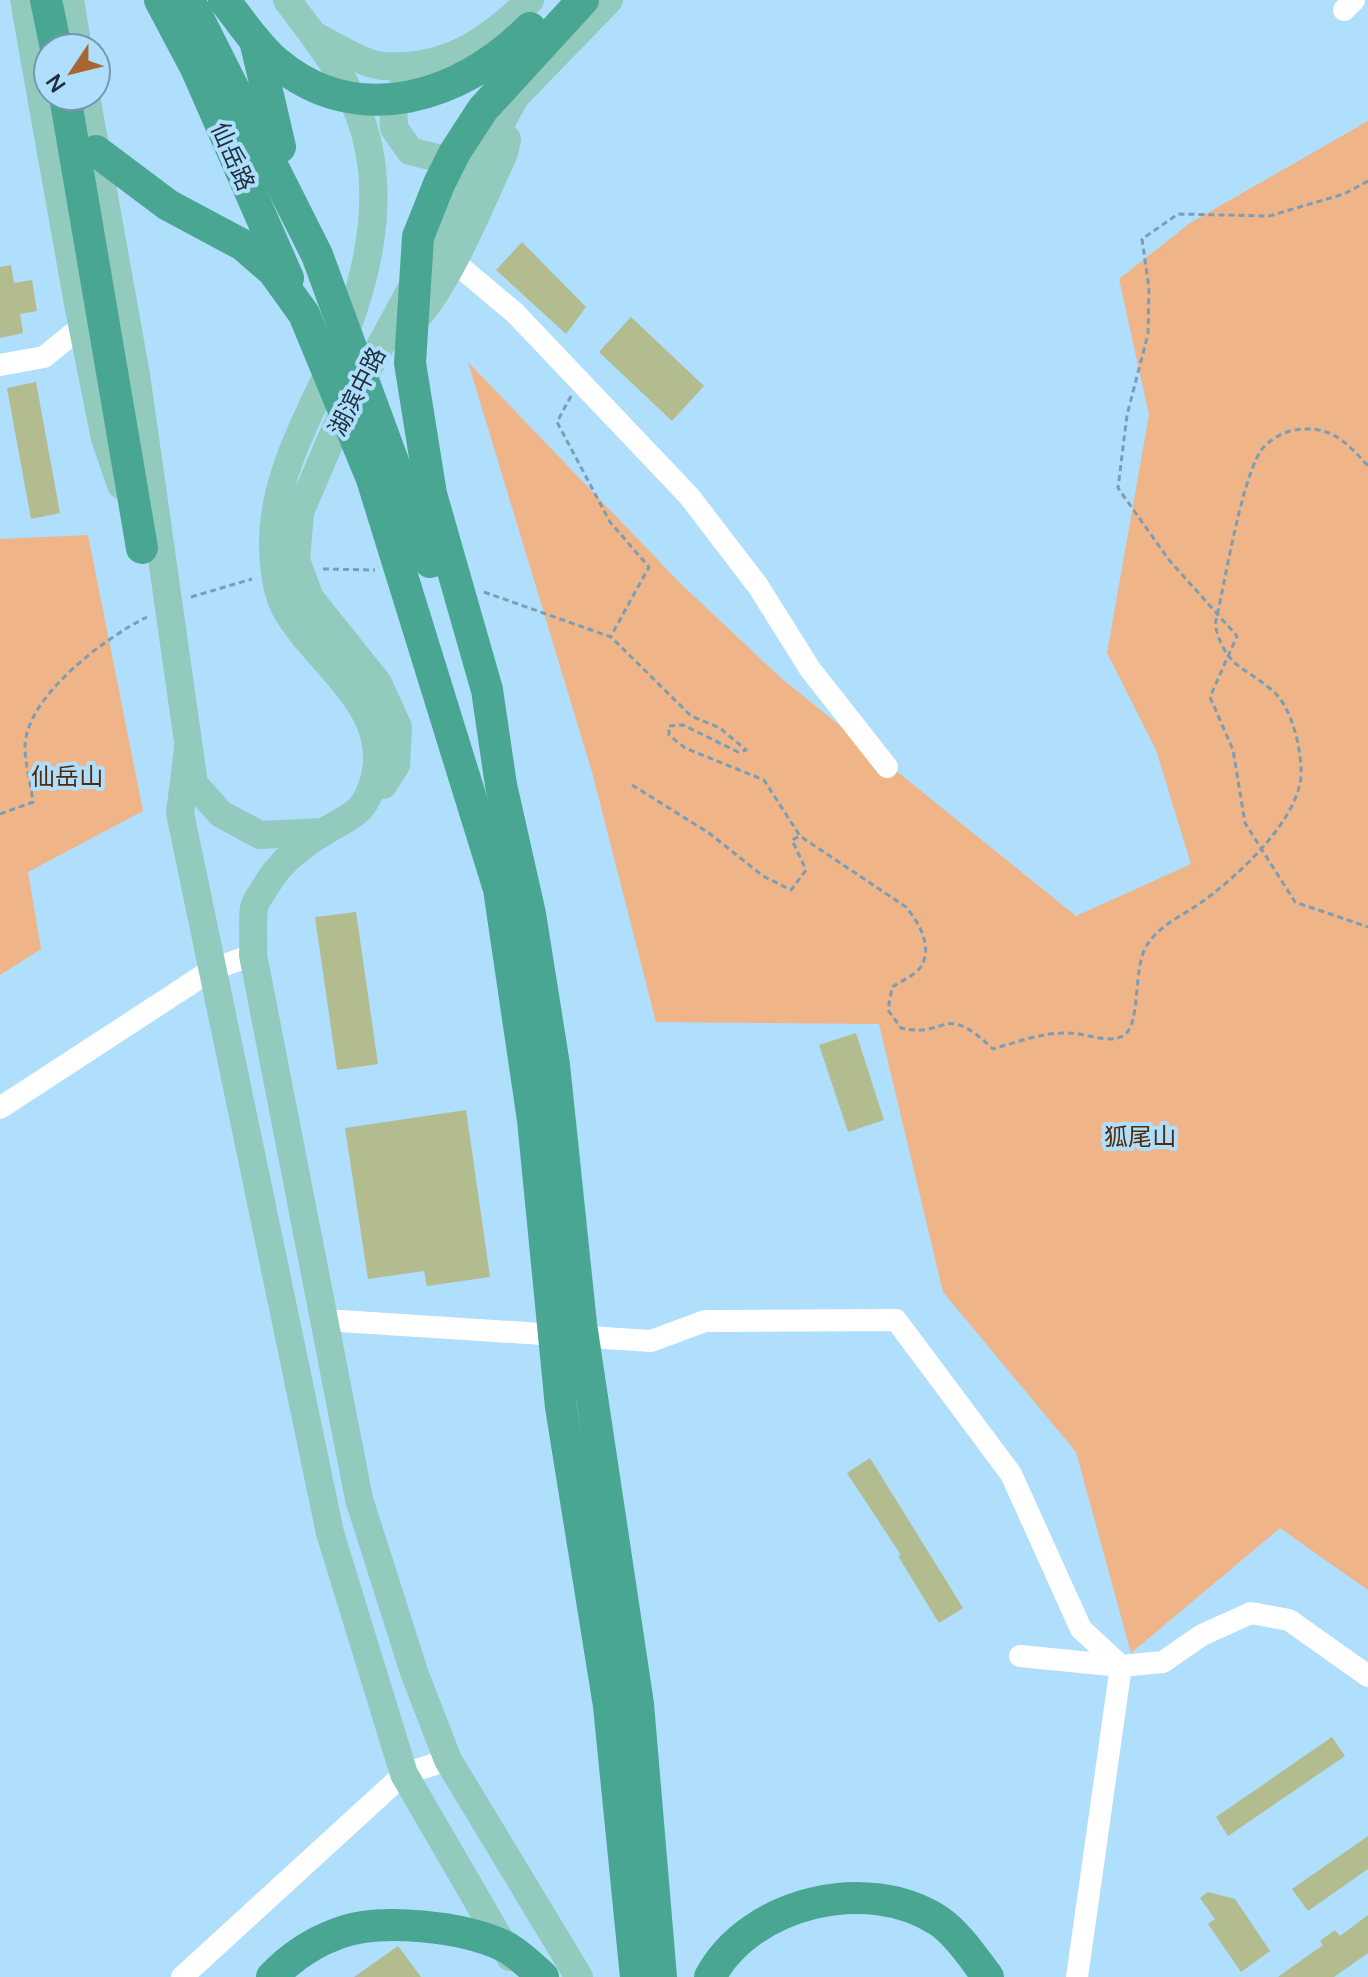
<svg xmlns="http://www.w3.org/2000/svg" width="1368" height="1977" font-family="Manrope,'Noto Sans SC',sans-serif">
<rect width="100%" height="100%" fill="#b0defd"/>
<!-- green -->
<g fill="#f0b489">
<polygon points="1368,121 1368,1590 1280,1528 1131,1653 1076,1452 943,1292 879,1024 656,1022 592,772 468,362 682,585 781,678 1076,916 1191,864 1156,750 1107,653 1149,415 1119,279 1190,223"/>
<polygon points="88,535 143,811 28,872 41,949 0,975 0,539"/>
</g>
<!-- building -->
<g fill="#b2bc8e">
<polygon points="522,242 586,307 566,334 496,270"/>
<polygon points="11,265 14,283 32,280 37,311 20,314 23,333 0,338 0,267"/>
<polygon points="631,317 704,386 672,421 599,352"/>
<polygon points="36,382 60,513 31,519 7,388"/>
<polygon points="356,912 378,1064 337,1070 315,917"/>
<polygon points="856,1033 884,1120 848,1132 819,1045"/>
<polygon points="466,1110 490,1277 427,1286 424,1271 368,1279 345,1128"/>
<polygon points="870,1458 963,1608 939,1623 898,1556 901,1555 847,1473"/>
<polygon points="1332,1737 1345,1756 1228,1836 1216,1817"/>
<polygon points="1368,1836 1368,1869 1308,1911 1292,1889"/>
<polygon points="1208,1892 1235,1899 1270,1951 1241,1972 1208,1924 1215,1919 1200,1898"/>
<polygon points="1368,1915 1368,1953 1334,1977 1278,1977 1323,1945 1320,1941 1335,1930 1340,1936"/>
<polygon points="398,1946 421,1977 354,1977"/>
</g>
<g fill="none" stroke-linecap="round" stroke-linejoin="round">
<!-- path -->
<g stroke="#7a9eb6" stroke-width="3" stroke-dasharray="6 4" stroke-linecap="butt">
<polyline points="1368,181 1344,194 1269,216 1178,214 1142,239 1149,288 1148,334 1127,415 1118,488 1169,560 1237,636 1210,697 1233,750 1245,823 1295,902 1368,927"/>
<polyline points="571,396 557,422 610,522 649,567 611,636"/>
<polyline points="323,569 375,570"/>
<path d="M484,592L611,637L691,716L720,728L746,750L738,752L683,725L669,726V735L685,748L764,780L800,836L906,907C919,923 934,947 920,968C915,975 900,982 892,987L888,1010L901,1028C950,1039 941,1000 993,1049C1017,1042 1043,1032 1069,1033C1085,1033 1108,1044 1123,1036C1142,1025 1132,968 1147,945C1160,925 1180,917 1199,904C1235,879 1305,816 1301,768C1300,744 1291,706 1272,690C1242,665 1226,668 1215,625C1225,582 1240,486 1260,452C1266,442 1280,434 1290,431C1327,423 1344,439 1368,466"/>
<polyline points="191,597 252,579"/>
<polyline points="632,785 709,833 763,876 791,890 806,870 792,840 800,836"/>
<path d="M0,814L33,802C31,784 25,765 25,747C25,697 106,637 147,617"/>
</g>
<!-- minor -->
<g stroke="#fff" stroke-width="22">
<polyline points="1344,10 1354,0"/>
<polyline points="452,260 515,313 689,496 758,586 810,669 887,767"/>
<polyline points="0,365 44,357 81,327"/>
<polyline points="0,1108 213,969 253,955"/>
<polyline points="325,1320 651,1341 705,1321 896,1320 1011,1474 1081,1629 1121,1666 1077,1977"/>
<polyline points="1020,1656 1121,1666 1163,1662 1202,1635 1251,1613 1289,1620 1368,1676"/>
<polyline points="182,1977 404,1774 448,1760"/>
</g>
<!-- major -->
<g stroke="#92cabe" stroke-width="28">
<polyline points="24,0 79,309 105,438 121,485"/>
<polyline points="70,0 78,48"/>
<path d="M287,0C312,33 340,68 356,107C394,196 364,297 325,380C301,430 274,483 273,540C273,562 275,590 286,610C317,664 394,709 374,780C364,816 350,815 322,833C301,846 278,864 266,886C262,892 256,900 254,907C252,922 254,940 253,955L359,1499L414,1672L448,1760L579,1977"/>
<path d="M315,36C334,45 362,64 383,66C446,70 487,42 530,0"/>
<polyline points="407,83 393,99 394,128 410,151 450,161 470,157"/>
<polyline points="86,96 136,375 194,784 221,814 260,835 324,832"/>
<path d="M407,326C443,300 483,197 504,153L507,139"/>
<polyline points="188,749 180,813 330,1533 404,1774 510,1957"/>
<polyline points="383,785 396,765 398,727 378,683 310,598 296,560 300,512 336,428 515,97 609,0"/>
</g>
<!-- highway -->
<g stroke="#49a693" stroke-width="32">
<polyline points="46,0 56,48"/>
<polyline points="160,0 196,68 288,278"/>
<polyline points="189,0 317,255 430,562"/>
<path d="M224,0C240,20 256,45 276,62C358,131 462,97 530,28"/>
<polyline points="583,0 483,109 455,152 439,184 418,237 410,363 431,494 487,690 501,785 530,914 554,1065 581,1324 638,1704 661,1977"/>
<polyline points="255,40 280,147"/>
<polyline points="65,96 142,548"/>
<polyline points="96,151 168,205 243,245 273,271 304,314 372,479 499,889 533,1120 561,1407 609,1706 636,1977"/>
<path d="M272,1977C290,1958 314,1942 339,1933C381,1917 464,1927 504,1946C518,1953 532,1967 543,1977"/>
<path d="M710,1977C750,1902 868,1874 939,1921C957,1933 975,1960 988,1977"/>
</g>
</g>
<g text-anchor="middle" dominant-baseline="central" stroke-width="8" stroke-linejoin="round" paint-order="stroke">
<!-- street labels -->
<g font-size="24" fill="#1e303c" stroke="#b0defd">
<text transform="translate(234 156) rotate(66)">仙岳路</text>
<text transform="translate(356 391) rotate(-63)">湖滨中路</text>
</g>
<!-- park labels -->
<g font-size="24" fill="#502a09" stroke="#b0defd">
<text x="67" y="775">仙岳山</text>
<text x="1140" y="1135">狐尾山</text>
</g>
</g>
<!-- north arrow -->
<g transform="translate(72 72) rotate(235)"><circle r="38" fill="#b0defd" stroke="#7698b0" stroke-width="2"/>
<path d="M0-6L14 30L0 20L-14 30Z" fill="#a86732"/>
<text y="-12" font-size="22" font-weight="bold" text-anchor="middle" fill="#1e303c">N</text>
</g>
</svg>
